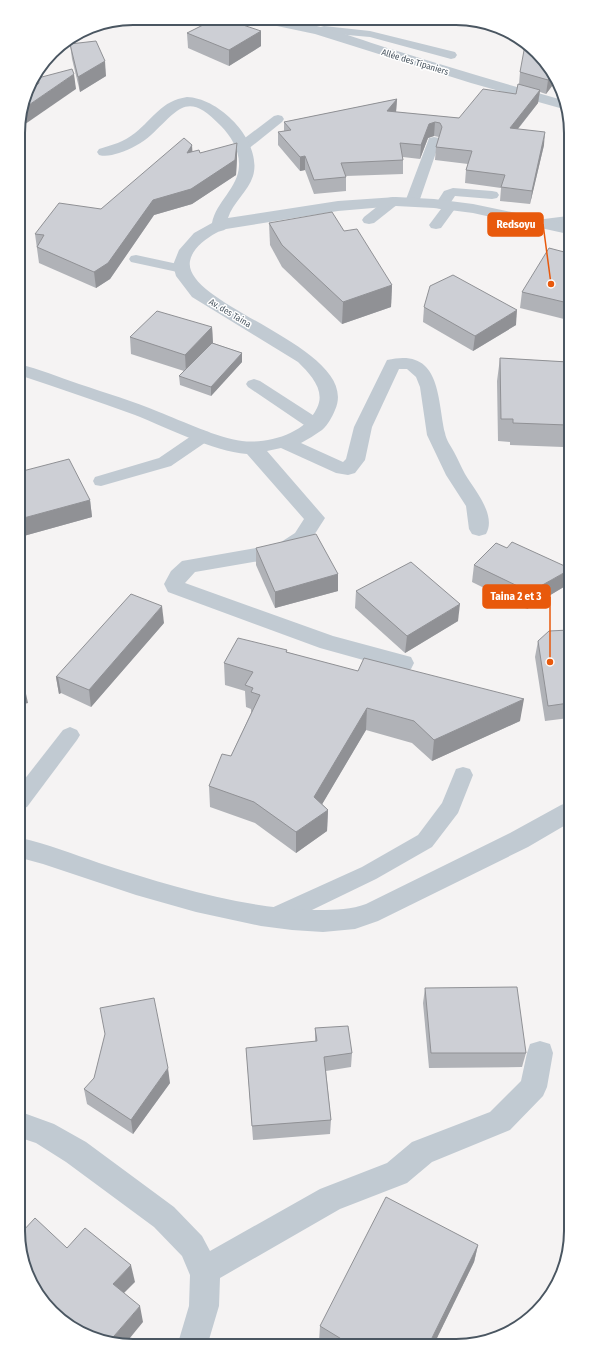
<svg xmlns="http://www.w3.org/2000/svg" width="589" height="1364" font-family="'Fira Sans Condensed',sans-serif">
<rect width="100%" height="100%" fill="#f5f3f3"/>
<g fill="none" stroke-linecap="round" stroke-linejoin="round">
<!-- service -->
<g fill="#c1cad2" fill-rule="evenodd">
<polygon points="324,26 370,31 455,52 457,55 455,58 451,59 370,37 325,33 318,34 314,33 312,31 314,29"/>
<polygon points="278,115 282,116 284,119 282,122 247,150 237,150 236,147 237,144 274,116"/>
<polygon points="434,137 439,138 440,141 419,202 417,205 407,205 405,202 428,141 429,138"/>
<polygon points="453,188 492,191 497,192 499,195 497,198 492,199 455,196 451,202 455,203 457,206 441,228 436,229 431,228 429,225 441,209 437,208 435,205 444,191"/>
<polygon points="393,197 398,198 400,201 398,204 374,223 369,224 364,223 362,220 364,217 388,198"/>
<polygon points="568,216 568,224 541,227 536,226 534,223 536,220"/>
<polygon points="136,255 187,266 189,269 187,272 182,273 131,262 129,259 131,256"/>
<polygon points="254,379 260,381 322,421 324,425 322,429 316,430 310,429 248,387 246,384 248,381"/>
<polygon points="203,431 209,432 211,436 209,440 171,466 101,486 95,485 93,481 95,477 159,458 197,432"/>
<polygon points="70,727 77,730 80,735 77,740 27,807 20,809 20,785 63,730"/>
<polygon points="463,767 470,769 473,775 458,813 432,847 376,879 283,924 275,926 267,924 264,917 267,910 362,867 418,835 442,803 456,769"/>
</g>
<!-- minor -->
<g fill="#c1cad2" fill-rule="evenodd">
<path d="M256,19C303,16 351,37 394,50C451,68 509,85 566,101L567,110L471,83L315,34L258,22Z"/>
<path d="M187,97C220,98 263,142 253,176C248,192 233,202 228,218L338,201L396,197L434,199L473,204L568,224V234L473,213L434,208L396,206L338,211L226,229C223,231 219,231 216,233C205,239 192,249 190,261C182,306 363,348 335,410C332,417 328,425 322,430C315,435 308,439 301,443L343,462L346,459L354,427L387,360C441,347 437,397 445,433C446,440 451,446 454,452C458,459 461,467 465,474C474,489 497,515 486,534L479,536L472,534L469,529L466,506L446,475L427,435L420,387L416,377L407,369H399L372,427L365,460L355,473L348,475L336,473L281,448L267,451L325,518C313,537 306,550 283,557L195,572L185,583L333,636L411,657L414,663L411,669L403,671L320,648L168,592L164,584L171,571L182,561L278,544L295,533L304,519L247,454C212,451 168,428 135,415C97,401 58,388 19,375V364C39,369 59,377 79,384C106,393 133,401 159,412C182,421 218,438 242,441C268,444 305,434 317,408C326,390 310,374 298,362L192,297L176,276L173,265L179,250L194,233L212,223C216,202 238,188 239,166C240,151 231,136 221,126C187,90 179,109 151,135C142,143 131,149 119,153C112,155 106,157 99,155L97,152L99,149C112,145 124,142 135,133C154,118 161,101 187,97Z"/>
<path d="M569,802V823L528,847L378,921L355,929L323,932L292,930L261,926L196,912L136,895L43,864L21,858V838C48,844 73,854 99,863C166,885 236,906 306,910C326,910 348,911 366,904L510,833L561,805Z"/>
<polygon points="540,1041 550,1044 553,1053 547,1087 543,1096 510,1130 432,1162 407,1183 340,1209 220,1278 219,1306 208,1343 178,1343 189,1306 190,1275 182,1256 154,1227 66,1162 36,1143 21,1138 21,1112 54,1124 86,1142 174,1207 202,1236 210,1251 320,1189 387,1163 412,1142 490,1112 521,1081 527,1053 530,1044"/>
</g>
</g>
<!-- wall -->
<g fill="#b0b2b7">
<polygon points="261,31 261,46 229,66 188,48 187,33"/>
<polygon points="70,44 106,76 80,92 72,59"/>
<polygon points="537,51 555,82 546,94 540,92 538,103 518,129 544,145 530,204 500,201 501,188 465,183 466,170 468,164 435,160 436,147 439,137 434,136 428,138 420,159 403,157 403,174 346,176 346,191 314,194 305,170 300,171 278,145 278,132 284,131 284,122 397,99 396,112 459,118 516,94 519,84 520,72"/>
<polygon points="192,145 192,152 237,158 236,175 192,204 154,215 110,279 96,288 39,263 35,234 101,209"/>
<polygon points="269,223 344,231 392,285 391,307 342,324 282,267 270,245"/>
<polygon points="568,253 568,320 520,308 522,292"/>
<polygon points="424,307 516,325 473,351 423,322"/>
<polygon points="212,327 213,343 242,353 242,362 211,396 180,385 179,376 184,371 131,354 130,337"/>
<polygon points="500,358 568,362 568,424 567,424 563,447 510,445 510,442 498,441 497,381"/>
<polygon points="19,472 90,500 92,517 20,537 19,482 20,482"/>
<polygon points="256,548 338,574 338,591 275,608 256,565"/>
<polygon points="474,565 567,585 527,609 472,582"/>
<polygon points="356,591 458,621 405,653 355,608"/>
<polygon points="164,623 91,707 61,693 59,694 56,677"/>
<polygon points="569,630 569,718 545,721 535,657 538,641"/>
<polygon points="287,650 287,652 520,721 432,761 412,743 366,730 322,804 328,810 327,831 296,853 255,823 210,807 209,786 231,756 251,713 251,709 246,707 245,691 225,685 224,663"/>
<polygon points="425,988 526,1053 522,1067 429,1068 423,1003"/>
<polygon points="315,1028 352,1053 351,1067 326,1071 331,1120 330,1134 253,1140 246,1048 315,1042"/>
<polygon points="170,1083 133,1134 87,1104 84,1089"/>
<polygon points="478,1245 474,1262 435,1342 321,1343 319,1342 320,1326"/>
</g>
<!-- shaded-wall -->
<g fill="#909195">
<polygon points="261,31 261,46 229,66 229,50"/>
<polygon points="105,61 106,76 80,92 78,77"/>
<polygon points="74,74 76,89 18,129 18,125 23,109"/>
<polygon points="551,75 555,82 546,94 548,80"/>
<polygon points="540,90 538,103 508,141 510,128"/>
<polygon points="397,99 396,112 387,111"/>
<polygon points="435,122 434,136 428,138 420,159 421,145 429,124"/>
<polygon points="545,132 544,145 530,204 532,191"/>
<polygon points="237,143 237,158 236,175 192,204 154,215 110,279 96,288 94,272 153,200"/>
<polygon points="192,145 193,161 187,153"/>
<polygon points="305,156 305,170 300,171 300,157"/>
<polygon points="392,285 391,307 342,324 343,302"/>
<polygon points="517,310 516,325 473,351 475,336"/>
<polygon points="212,327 213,344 186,372 185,355"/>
<polygon points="242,353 242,362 211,396 211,387"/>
<polygon points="90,500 92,517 20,537 20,519"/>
<polygon points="569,570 569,578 567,585 527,609 530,592"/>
<polygon points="338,574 338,591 275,608 275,592"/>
<polygon points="460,604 458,621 405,653 407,636"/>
<polygon points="162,606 164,623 91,707 89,690"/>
<polygon points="56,677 58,677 61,693 59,694"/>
<polygon points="23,680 28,703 20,705 20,681"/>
<polygon points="524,699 520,721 432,761 434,740"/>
<polygon points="367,708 366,730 314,818 314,797"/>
<polygon points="328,810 327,831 296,853 296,832"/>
<polygon points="168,1068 170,1083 133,1134 131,1120"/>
<polygon points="478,1245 474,1262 435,1342 430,1342"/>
<polygon points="131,1265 135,1282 117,1300 113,1284"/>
<polygon points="140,1306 143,1322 125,1344 111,1344 108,1343"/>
</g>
<!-- building -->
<g fill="#cdcfd5" stroke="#909195">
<polygon points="215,19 225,19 261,31 229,50 187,33"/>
<polygon points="96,41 105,61 78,77 70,44"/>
<polygon points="525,45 537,51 551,75 548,80 520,72"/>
<polygon points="72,69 74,74 23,109 29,87 31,87 36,86 39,83 38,78"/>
<polygon points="518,84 540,90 510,128 545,132 532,191 501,187 505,175 466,170 472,151 436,147 442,127 440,123 435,122 429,124 421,145 400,143 403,160 341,163 346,177 314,180 305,156 300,157 278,132 291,130 284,122 397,99 387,111 459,118 483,89 516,94"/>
<polygon points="184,138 192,145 187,153 199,150 200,153 237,143 235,160 191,189 153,200 108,263 94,272 37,247 44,235 35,234 59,203 101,209"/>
<polygon points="332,212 344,231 357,229 392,285 343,302 282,245 269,223"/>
<polygon points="549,248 568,253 568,303 522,292"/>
<polygon points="453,275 517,310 475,336 424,307 430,286"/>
<polygon points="157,311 212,327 185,355 130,337"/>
<polygon points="212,343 242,353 211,387 179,376"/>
<polygon points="500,358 568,362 568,402 565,401 567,425 513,423 513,419 501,419"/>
<polygon points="69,459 90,500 20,519 19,482 23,481 19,474 19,472"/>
<polygon points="316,534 338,574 275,592 256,548"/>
<polygon points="512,542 569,568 569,570 530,592 474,565 496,543 507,548"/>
<polygon points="411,562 460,604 407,636 356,591"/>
<polygon points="131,594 162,606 89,690 58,677 56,677"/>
<polygon points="569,630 569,703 548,706 538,641 549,631"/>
<polygon points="238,638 287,650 286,652 358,671 364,658 524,699 434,740 414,721 367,708 314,797 328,810 296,832 254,802 209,786 222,754 231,756 260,695 251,692 253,688 245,685 253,672 224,663"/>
<polygon points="20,672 23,680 20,681"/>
<polygon points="517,987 526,1053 431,1053 425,988"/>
<polygon points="154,998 168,1068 131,1120 84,1089 94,1078 105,1034 100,1008"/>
<polygon points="348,1026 352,1053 324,1057 331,1120 252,1126 246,1048 317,1041 315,1028"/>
<polygon points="386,1197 478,1245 430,1342 348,1343 320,1326"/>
<polygon points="35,1218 67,1248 85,1228 131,1265 113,1284 140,1306 108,1343 57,1317 22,1261 22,1232"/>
</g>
<g text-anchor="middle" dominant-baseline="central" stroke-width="3" stroke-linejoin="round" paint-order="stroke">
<!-- far-street labels -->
<g font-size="9" fill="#4a5661" stroke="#fff">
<text transform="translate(415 62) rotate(17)">Allée des Tipaniers</text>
<text transform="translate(230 313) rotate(31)">Av. des Taina</text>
</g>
</g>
<!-- crop -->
<path d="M0 0H589V1364H0ZM133 25H456A108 108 0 0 1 564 133V1231A108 108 0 0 1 456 1339H133A108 108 0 0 1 25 1231V133A108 108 0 0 1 133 25Z" fill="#fff" fill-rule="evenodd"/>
<path fill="none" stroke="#4a5661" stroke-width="2" d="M133 25H456A108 108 0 0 1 564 133V1231A108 108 0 0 1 456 1339H133A108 108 0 0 1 25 1231V133A108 108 0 0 1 133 25Z"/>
<!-- callouts -->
<path fill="none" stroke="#e8590c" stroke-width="1.5" d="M551 284L543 224M550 662L550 597"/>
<g fill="#e8590c" stroke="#fff" stroke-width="1.5">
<circle cx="551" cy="284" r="4"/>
<circle cx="550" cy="662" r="4"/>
</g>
<g fill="#e8590c" stroke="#e8590c" stroke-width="1.5">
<rect x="488" y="213" width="55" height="23" rx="4"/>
<rect x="483" y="585" width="67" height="23" rx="4"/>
</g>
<g font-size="11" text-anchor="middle" font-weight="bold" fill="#fff">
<text x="516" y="228">Redsoyu</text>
<text x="516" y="600">Taina 2 et 3</text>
</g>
</svg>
